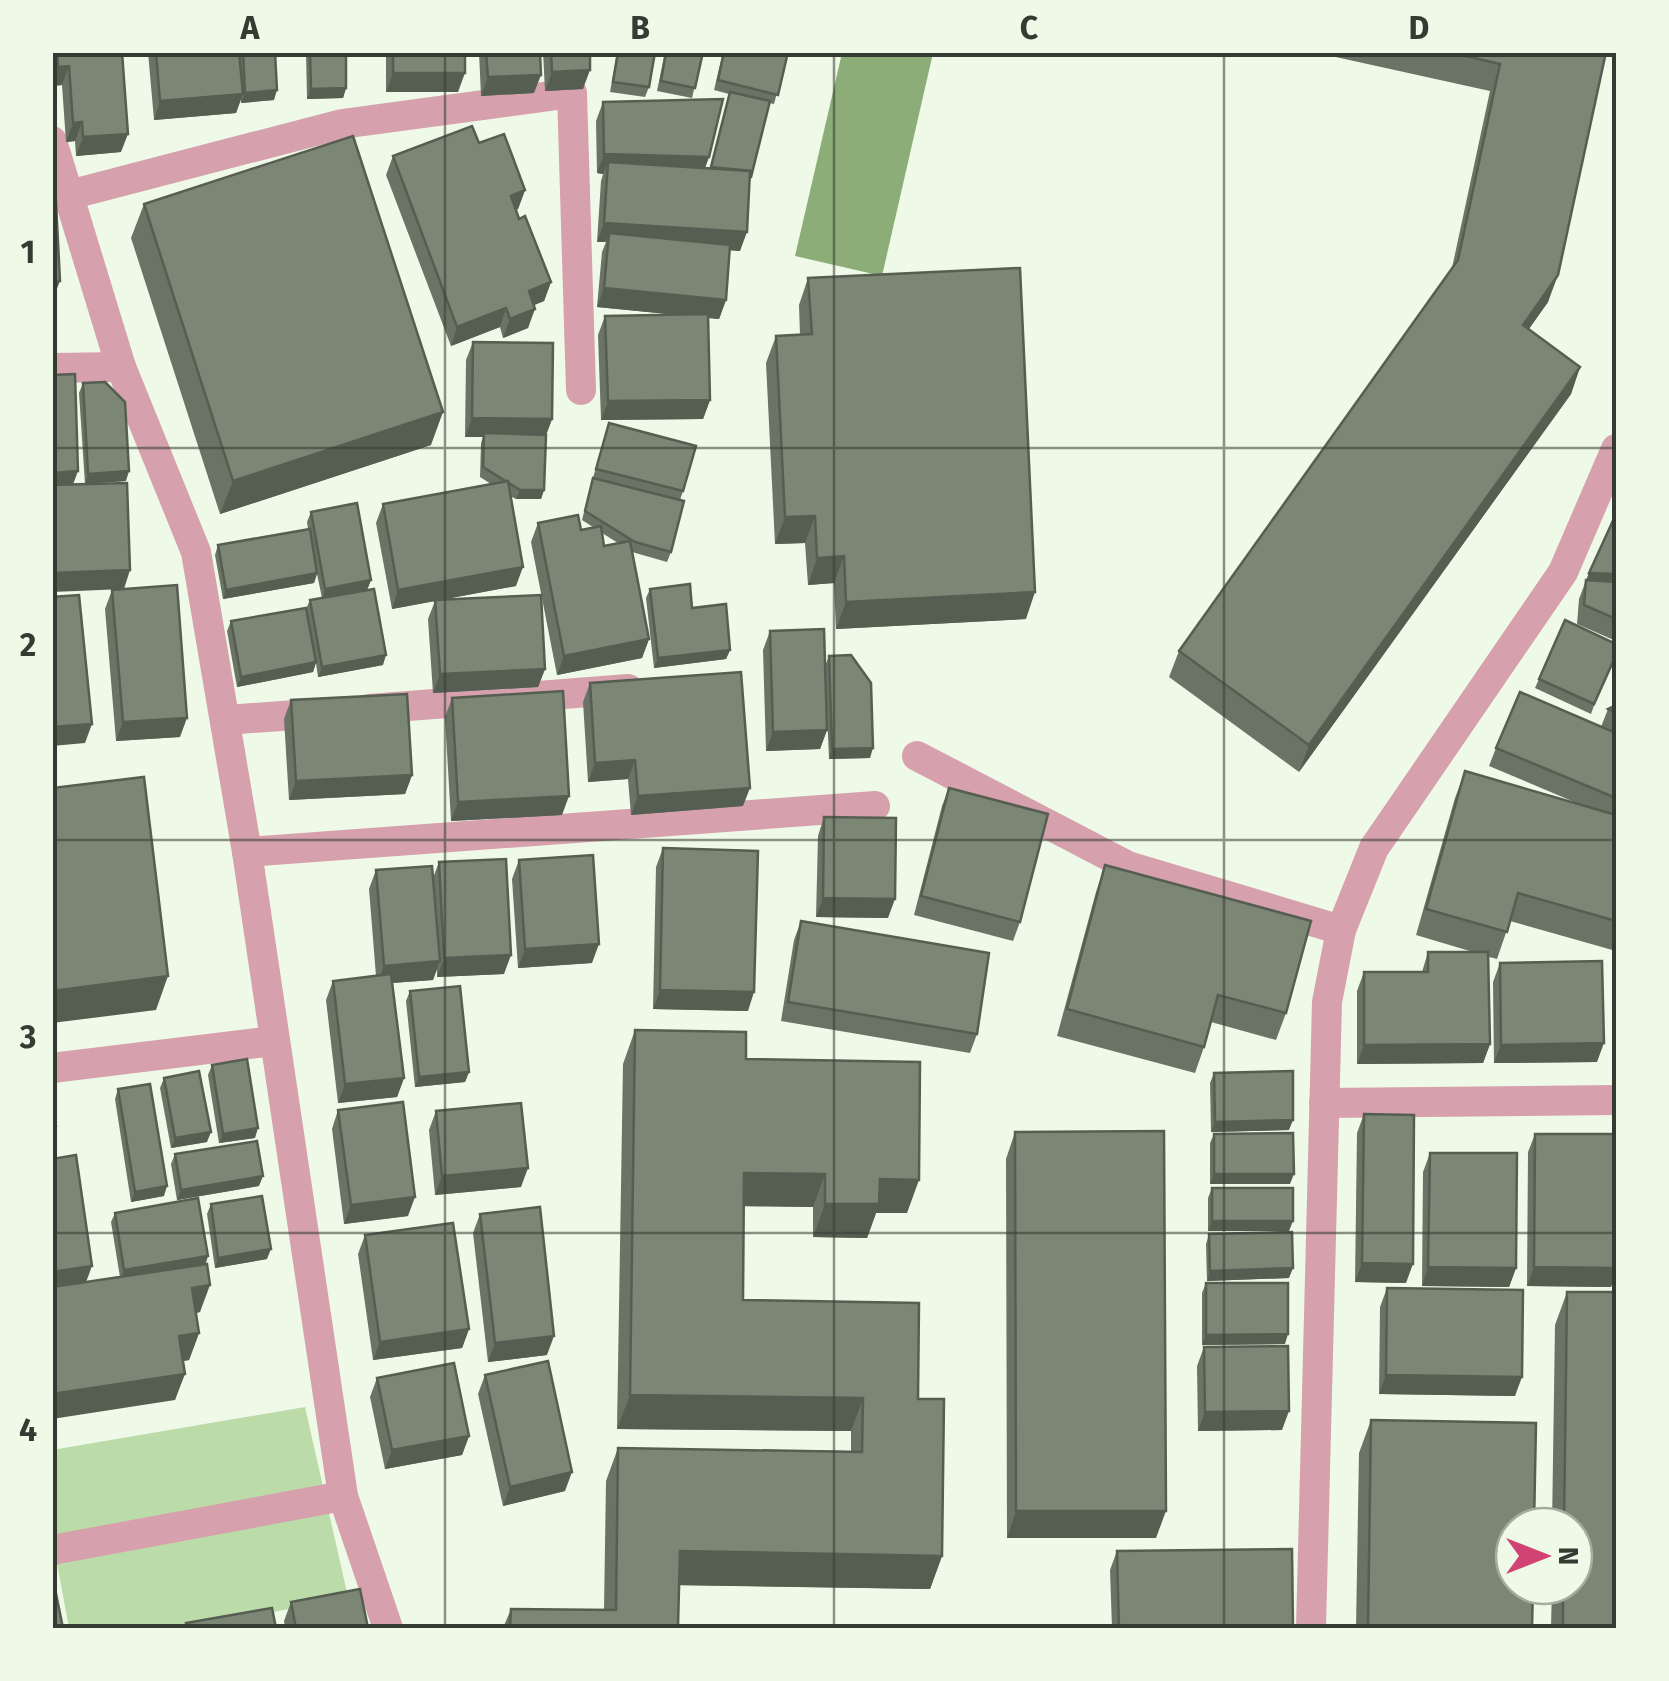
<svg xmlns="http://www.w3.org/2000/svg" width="1669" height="1681" font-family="'Fira Sans',sans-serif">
<rect width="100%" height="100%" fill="#eefae7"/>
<!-- green -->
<polygon fill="#bbdba8" points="305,1407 348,1597 195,1628 69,1628 53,1542 52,1450"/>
<!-- water -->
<polygon fill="#8cad78" points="842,53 933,53 882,276 795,256"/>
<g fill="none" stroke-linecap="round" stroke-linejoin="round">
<!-- minor -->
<g stroke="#d6a1ad" stroke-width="30">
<polyline points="52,141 121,367 196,552 247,852 343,1496 388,1628"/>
<polyline points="69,195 342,124 572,93 581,390"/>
<polyline points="52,368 121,367"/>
<polyline points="369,709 628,689"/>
<polyline points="226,720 323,713"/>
<polyline points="917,756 1128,866 1341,930"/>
<polyline points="247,852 875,806"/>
<polyline points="52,1068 273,1041"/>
<polyline points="1324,1103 1616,1100"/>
<polyline points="52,1550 343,1496"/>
<polyline points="1311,1628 1327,1002 1341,930 1374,848 1563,572 1616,449"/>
</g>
</g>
<!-- wall -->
<g fill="#6a7365" fill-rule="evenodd">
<polygon points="52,52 122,52 121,152 76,156 75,141 66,142 62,85 52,86"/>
<polygon points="148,52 275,52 274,100 241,103 241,98 236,113 154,120"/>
<polygon points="306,52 346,52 346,88 343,98 307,99"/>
<polygon points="386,52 465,52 458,92 386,92"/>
<polygon points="479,52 540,52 534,93 481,96"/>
<polygon points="543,52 590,52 583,89 545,91"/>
<polygon points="617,52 655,52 649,87 645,97 610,92"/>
<polygon points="665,52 703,52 692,98 657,91"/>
<polygon points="723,52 788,52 774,104 769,103 749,182 740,251 730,250 726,300 719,319 708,318 710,400 703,419 601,420 598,335 605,316 678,315 597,307 602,252 606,242 597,242 601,181 603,174 597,173 596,121 603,102 709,157 705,168 710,168 729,94 714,90"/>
<polygon points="1313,52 1606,52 1548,302 1529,329 1580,367 1571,394 1299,772 1169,677 1179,651 1452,268 1490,91"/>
<polygon points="479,143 525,190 518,209 516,210 551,282 544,301 534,305 528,328 503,338 500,327 451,346 386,175 393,156"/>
<polygon points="144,204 431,445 220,514 131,238"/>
<polygon points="808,278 1026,619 836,629 834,583 808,585 805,543 775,544 766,363 776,336 800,335 799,305"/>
<polygon points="473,342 552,419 546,435 544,490 541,499 516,499 510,496 516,586 440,600 545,669 538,687 433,693 428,619 435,601 392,609 376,523 383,504 491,484 480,477 481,443 483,437 465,437 466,360"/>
<polygon points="83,383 126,481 85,484 79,393"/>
<path d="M609,423L683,491L680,500L671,552L667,562L632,552L649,639L642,658L557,675L531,542L538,523L581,530L593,527L582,520L590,488ZM602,533L618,543L604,546Z"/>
<polygon points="311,512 371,580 367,590 383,665 318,677 316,663 313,672 237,687 227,631 231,621 306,609 310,600 322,598 317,574 314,583 223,599 215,555 218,545 308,529 307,522"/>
<polygon points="1616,514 1616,641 1577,624 1579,599 1589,573"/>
<polygon points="650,589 692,608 730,650 726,659 654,668 646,598"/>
<polygon points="112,590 180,737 116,741 105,609"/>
<polygon points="770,631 827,730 820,749 766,751 763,650"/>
<polygon points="1616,644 1591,714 1535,688 1539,679"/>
<polygon points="829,656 870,758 829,759 825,666"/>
<polygon points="590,683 743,806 631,815 628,779 588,782 583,702"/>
<polygon points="452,698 562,815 451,821 445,717"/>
<polygon points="291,700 412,775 405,794 289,800 284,719"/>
<polygon points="1616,705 1616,951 1510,921 1497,959 1489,957 1490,1044 1483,1063 1357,1064 1357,991 1364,972 1422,972 1428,952 1473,952 1416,935 1455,798 1465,771 1579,804 1489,766 1496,748 1601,727 1608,709"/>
<polygon points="949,788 1020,922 1013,941 914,915 942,806"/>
<polygon points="824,817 888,918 816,917 818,836"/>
<polygon points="663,848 748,1011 653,1009 656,867"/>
<polygon points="519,860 592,963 518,968 512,879"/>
<polygon points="439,862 504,974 437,977 437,969 433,980 392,983 404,1078 397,1097 338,1103 326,1000 333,981 376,976 369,889 376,870 433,878"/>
<polygon points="1105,865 1286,1013 1276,1040 1211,1022 1204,1047 1195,1073 1057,1036 1096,892"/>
<polygon points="801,921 977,1034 970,1053 781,1021 794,940"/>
<polygon points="1500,963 1597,1062 1494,1063 1493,982"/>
<polygon points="410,991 469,1072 465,1082 415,1087 406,1001"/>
<polygon points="635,1030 746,1059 907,1213 876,1213 867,1238 813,1237 813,1207 744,1206 743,1300 918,1399 942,1556 930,1589 679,1585 678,1626 833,1628 503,1628 511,1609 604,1610 606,1481 618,1448 851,1451 851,1431 617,1429 623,1064"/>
<polygon points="212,1065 255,1138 219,1143 208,1075"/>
<polygon points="1214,1073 1289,1130 1211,1132 1210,1083"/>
<polygon points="164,1078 207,1142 171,1148 160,1088"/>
<polygon points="118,1089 164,1196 131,1202 115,1099"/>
<polygon points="338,1110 408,1216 344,1224 332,1129"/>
<polygon points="436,1111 521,1187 435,1195 429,1130"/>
<polygon points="1364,1114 1406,1283 1355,1282 1357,1133"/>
<polygon points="1015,1132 1156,1538 1007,1538 1006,1159"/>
<polygon points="1214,1134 1290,1184 1210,1184 1210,1143"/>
<polygon points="1535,1134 1616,1134 1616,1271 1611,1287 1527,1286 1528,1152"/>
<polygon points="1430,1153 1516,1268 1509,1287 1422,1286 1423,1172"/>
<polygon points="175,1154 259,1186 177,1200 171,1164"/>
<polygon points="1212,1188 1289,1231 1208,1231 1208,1198"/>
<polygon points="211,1204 267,1259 215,1268 207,1214"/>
<polygon points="115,1213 206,1264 200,1312 196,1313 199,1333 189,1360 183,1361 175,1400 86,1282 120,1277 111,1222"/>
<polygon points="480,1214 547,1355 488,1362 473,1233"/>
<polygon points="1209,1234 1289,1278 1207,1281 1206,1244"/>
<polygon points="365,1235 469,1329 462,1348 373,1360 358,1254"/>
<polygon points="1206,1283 1285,1344 1202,1345 1202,1293"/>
<polygon points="1387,1288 1515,1396 1379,1394 1380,1307"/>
<polygon points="1567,1292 1616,1628 1551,1628 1552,1586 1574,1586 1574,1526 1552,1526 1555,1325"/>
<polygon points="1204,1347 1282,1430 1198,1431 1197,1366"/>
<polygon points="485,1375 565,1491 503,1506 478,1394"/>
<polygon points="377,1378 469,1436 462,1455 385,1469 370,1397"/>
<polygon points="1371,1420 1532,1628 1356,1628 1359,1453"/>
<polygon points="1117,1551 1293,1628 1112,1628 1110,1570"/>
<polygon points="291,1602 368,1628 285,1628 284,1621"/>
</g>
<!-- shaded-wall -->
<g fill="#565e52">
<polygon points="69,66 62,85 52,86 58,67"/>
<polygon points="590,70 583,89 545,91 552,72"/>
<polygon points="393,73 465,73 458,92 386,92"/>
<polygon points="541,75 534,93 481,96 488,77"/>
<polygon points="346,88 343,98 307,99 311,89"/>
<polygon points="277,90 274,100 241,103 245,93"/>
<polygon points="243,94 236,113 154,120 160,101"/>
<polygon points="82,122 75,141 66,142 73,123"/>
<polygon points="128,134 121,152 76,156 83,137"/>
<polygon points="604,154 709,157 702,176 608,162 603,174 597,173"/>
<polygon points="525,190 518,209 504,215 511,196"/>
<polygon points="604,223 747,232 740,251 608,242 609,233 606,242 597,242"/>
<polygon points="1558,275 1548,302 1513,351 1523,325"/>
<polygon points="52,281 60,281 52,301"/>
<polygon points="551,282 544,301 522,310 529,291"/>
<polygon points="604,288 726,300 719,319 597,307"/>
<polygon points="506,308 500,327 451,346 457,327"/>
<polygon points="535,309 528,328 503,338 510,319"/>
<polygon points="1580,367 1571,394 1299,772 1309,745"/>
<polygon points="710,400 703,419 601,420 608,401"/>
<polygon points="443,412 431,445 220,514 233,481"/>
<polygon points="472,418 552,419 545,438 484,433 483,437 465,437"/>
<polygon points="78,471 71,490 52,491 52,473"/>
<polygon points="129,471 126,481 85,484 88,474"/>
<polygon points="520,490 544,490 541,499 516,499"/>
<polygon points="815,516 805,543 775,544 785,517"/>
<polygon points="844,556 834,583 808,585 817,558"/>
<polygon points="523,567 516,586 392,609 398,590"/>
<polygon points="130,570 124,589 52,592 52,573"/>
<polygon points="317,573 314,583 223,599 226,590"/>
<polygon points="1589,573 1616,574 1616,593 1586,580 1582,592"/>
<polygon points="371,580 367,590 322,598 325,589"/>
<polygon points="1035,592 1026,619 836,629 846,602"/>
<polygon points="649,639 642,658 557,675 564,656"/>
<polygon points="730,650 726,659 654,668 658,658"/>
<polygon points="386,655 383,665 318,677 322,667"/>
<polygon points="316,662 313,672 237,687 241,677"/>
<polygon points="545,669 538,687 433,693 440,674"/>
<polygon points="187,718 180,737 116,741 123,722"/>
<polygon points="92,724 85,743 52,746 52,727"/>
<polygon points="827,730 820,749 766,751 773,732"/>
<polygon points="873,748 870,758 829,759 832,749"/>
<polygon points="635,760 628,779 588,782 595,763"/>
<polygon points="412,775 405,794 289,800 296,781"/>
<polygon points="750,788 743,806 631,815 638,796"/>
<polygon points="569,796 562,815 451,821 458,802"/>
<polygon points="823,898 895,899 888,918 816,917"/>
<polygon points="599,944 592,963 518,968 525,949"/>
<polygon points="511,955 504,974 437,977 444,958"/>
<polygon points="440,961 433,980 377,984 384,966"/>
<polygon points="168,976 156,1010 52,1023 52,991"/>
<polygon points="660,990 754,992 748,1011 653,1009"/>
<polygon points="1604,1043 1597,1062 1494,1063 1501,1045"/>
<polygon points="1490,1044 1483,1063 1357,1064 1364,1045"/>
<polygon points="469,1072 465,1082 415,1087 419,1077"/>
<polygon points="404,1078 397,1097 338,1103 345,1084"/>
<polygon points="1293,1120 1289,1130 1211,1132 1215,1122"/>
<polygon points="258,1128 255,1138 219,1143 223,1134"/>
<polygon points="211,1132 207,1142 171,1148 175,1138"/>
<polygon points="528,1168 521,1187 435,1195 442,1176"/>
<polygon points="744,1173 825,1174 813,1207 732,1206"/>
<polygon points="1214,1174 1294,1174 1290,1184 1210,1184"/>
<polygon points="263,1176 259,1186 177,1200 181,1190"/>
<polygon points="880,1179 919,1180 907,1213 876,1213 867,1238 813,1237 825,1204"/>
<polygon points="167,1186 164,1196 131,1202 135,1192"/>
<polygon points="415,1197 408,1216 344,1224 351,1205"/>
<polygon points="1212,1221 1293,1221 1289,1231 1208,1231"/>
<polygon points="271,1249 267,1259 215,1268 218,1258"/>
<polygon points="208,1256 205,1266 120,1280 124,1270"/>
<polygon points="1362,1263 1413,1264 1406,1283 1355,1282"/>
<polygon points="92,1266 85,1285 52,1290 52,1272"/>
<polygon points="1428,1267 1516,1268 1509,1287 1422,1286"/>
<polygon points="1534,1267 1616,1268 1616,1271 1611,1287 1527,1286"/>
<polygon points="1293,1268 1289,1278 1207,1281 1210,1271"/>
<polygon points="210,1285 200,1312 183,1315 192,1288"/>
<polygon points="469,1329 462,1348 373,1360 380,1342"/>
<polygon points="199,1333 189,1360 169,1363 179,1336"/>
<polygon points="1288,1334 1285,1344 1202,1345 1206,1335"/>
<polygon points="554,1336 547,1355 488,1362 495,1343"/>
<polygon points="185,1374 175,1400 52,1419 52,1394"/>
<polygon points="1386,1375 1522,1377 1515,1396 1379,1394"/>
<polygon points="630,1395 863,1398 851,1431 617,1429"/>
<polygon points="1289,1411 1282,1430 1198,1431 1205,1412"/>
<polygon points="469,1436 462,1455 385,1469 392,1450"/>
<polygon points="572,1472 565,1491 503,1506 510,1487"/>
<polygon points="1016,1511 1166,1511 1156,1538 1007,1538"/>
<polygon points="680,1551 942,1556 930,1589 667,1585"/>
</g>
<!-- building -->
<g fill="#7b8675" stroke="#565e52" stroke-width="2.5">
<polygon points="57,52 122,52 128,134 83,137 82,122 73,123 69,66 58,67"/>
<polygon points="156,52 239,52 243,94 160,101"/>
<polygon points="243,52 275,52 277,90 245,93"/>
<polygon points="310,52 346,52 346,88 311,89"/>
<rect x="393" y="52" width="72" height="21"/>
<polygon points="486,52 540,52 541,75 488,77"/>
<polygon points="551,52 590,52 590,70 552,72"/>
<polygon points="618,52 655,52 649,87 613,82"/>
<polygon points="666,52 703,52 695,88 661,81"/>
<polygon points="724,52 788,52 778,95 718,80"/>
<polygon points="1448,52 1606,52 1558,275 1523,325 1580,367 1309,745 1179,651 1458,260 1500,64"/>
<polygon points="730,92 770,101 751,177 750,177 750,171 711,167"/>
<polygon points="723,99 709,157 604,154 603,102"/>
<polygon points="472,126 479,143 504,134 525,190 511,196 519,219 525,216 551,282 529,291 535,309 510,319 506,308 457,327 393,156"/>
<polygon points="353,136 443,412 233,481 144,204"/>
<polygon points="52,144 53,144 60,281 52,281"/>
<polygon points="608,162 750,171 747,232 604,223"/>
<polygon points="609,233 730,245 726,300 604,288"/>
<polygon points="1020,268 1035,592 846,602 844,556 817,558 815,516 785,517 776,336 812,334 808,278"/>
<polygon points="708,314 710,400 608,401 605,316"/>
<polygon points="473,342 553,343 552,419 472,418"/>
<polygon points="75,374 78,471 52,473 52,375"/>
<polygon points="105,382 125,402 129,471 88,474 83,383"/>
<polygon points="609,423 696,446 683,491 596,469"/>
<polygon points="484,433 546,435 544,490 520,490 483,467"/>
<polygon points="593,478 684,501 671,552 635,542 585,511"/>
<polygon points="508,481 523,567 398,590 383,504"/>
<polygon points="127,483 130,570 52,573 52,485"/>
<polygon points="357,503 371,580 325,589 311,512"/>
<polygon points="1616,514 1616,574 1589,573"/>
<polygon points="578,515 581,530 601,526 604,546 630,541 649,639 564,656 538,523"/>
<polygon points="310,529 317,573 226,590 218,545"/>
<polygon points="1586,580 1616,582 1616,619 1584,605"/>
<polygon points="690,584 692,608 726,604 730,650 658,658 650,589"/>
<polygon points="177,585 187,718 123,722 112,590"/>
<polygon points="374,589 386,655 322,667 310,600"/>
<polygon points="79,595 92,724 52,727 52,597"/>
<polygon points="541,595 545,669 440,674 435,600"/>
<polygon points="306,608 316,662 241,677 231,621"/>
<polygon points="1565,620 1616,644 1616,655 1594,704 1539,679"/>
<polygon points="824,629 827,730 773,732 770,631"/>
<polygon points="851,655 871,683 873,748 832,749 829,656"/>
<polygon points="741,672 750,788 638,796 635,760 595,763 590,683"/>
<polygon points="563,691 569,796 458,802 452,698"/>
<polygon points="1520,692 1616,733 1616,798 1496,748"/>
<polygon points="407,694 412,775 296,781 291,700"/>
<polygon points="1616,705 1616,713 1608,709"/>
<polygon points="1465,771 1616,815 1616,921 1518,893 1507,932 1426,909"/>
<polygon points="144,777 168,976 52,991 52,788"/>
<polygon points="949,788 1048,814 1020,922 921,896"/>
<polygon points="824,817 896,818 895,899 823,898"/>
<polygon points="663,848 758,851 754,992 660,990"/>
<polygon points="593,855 599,944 525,949 519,860"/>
<polygon points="506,859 511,955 444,958 439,862"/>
<polygon points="1105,865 1311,921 1286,1013 1218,995 1204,1047 1067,1009"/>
<polygon points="432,866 440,961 384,966 376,870"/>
<polygon points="801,921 989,953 977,1034 788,1002"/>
<polygon points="1428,952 1488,952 1490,1044 1364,1045 1364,972 1428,972"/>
<polygon points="1602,961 1604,1043 1501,1045 1500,963"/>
<polygon points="391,974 404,1078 345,1084 333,981"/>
<polygon points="460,986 469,1072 419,1077 410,991"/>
<polygon points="635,1030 746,1032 746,1059 920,1062 919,1180 880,1179 879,1204 825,1204 825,1174 744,1173 743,1300 919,1303 918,1399 944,1399 942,1556 680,1551 678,1626 833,1628 510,1628 511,1609 616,1610 618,1448 862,1452 863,1398 630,1395"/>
<polygon points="247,1059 258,1128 223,1134 212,1065"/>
<polygon points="199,1071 211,1132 175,1138 164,1078"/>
<polygon points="1293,1071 1293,1120 1215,1122 1214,1073"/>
<polygon points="150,1084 167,1186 135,1192 118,1089"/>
<polygon points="403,1102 415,1197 351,1205 338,1110"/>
<polygon points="521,1103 528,1168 442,1176 436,1111"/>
<polygon points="52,1106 56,1126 52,1127"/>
<polygon points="1364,1114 1414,1115 1413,1264 1362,1263"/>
<polygon points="1164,1131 1166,1511 1016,1511 1015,1132"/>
<polygon points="1293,1133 1294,1174 1214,1174 1214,1134"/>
<polygon points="1535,1134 1616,1134 1616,1268 1534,1267"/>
<polygon points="257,1141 263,1176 181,1190 175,1154"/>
<polygon points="1430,1153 1517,1153 1516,1268 1428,1267"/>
<polygon points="76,1155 92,1266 52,1272 52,1159"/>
<rect x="1212" y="1188" width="81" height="33"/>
<polygon points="262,1196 271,1249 218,1258 211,1204"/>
<polygon points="198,1198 208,1256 124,1270 115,1213"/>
<polygon points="540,1207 554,1336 495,1343 480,1214"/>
<polygon points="453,1223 469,1329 380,1342 365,1235"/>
<polygon points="1292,1232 1293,1268 1210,1271 1209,1234"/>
<polygon points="207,1264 210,1285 192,1288 199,1333 179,1336 185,1374 52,1394 52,1287"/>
<polygon points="1206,1283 1288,1283 1288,1334 1206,1335"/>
<polygon points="1387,1288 1523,1290 1522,1377 1386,1375"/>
<polygon points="1567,1292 1616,1292 1616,1628 1563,1628 1563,1586 1574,1586 1574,1526 1564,1526"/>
<polygon points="1288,1346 1289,1411 1205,1412 1204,1347"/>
<polygon points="548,1361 572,1472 510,1487 485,1375"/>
<polygon points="454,1363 469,1436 392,1450 377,1378"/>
<polygon points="1371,1420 1536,1423 1534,1526 1514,1526 1514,1586 1533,1586 1532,1628 1368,1628"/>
<polygon points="1292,1549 1293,1628 1119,1628 1117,1551"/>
<polygon points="53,1579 63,1628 52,1628"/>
<polygon points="360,1589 368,1628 296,1628 291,1602"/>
<polygon points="272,1608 276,1628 187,1628 186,1623"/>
</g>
<!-- grid -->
<path fill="none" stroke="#353a32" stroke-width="2.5" stroke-opacity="0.55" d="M445,52V1628M834,52V1628M1224,52V1628M52,448H1616M52,840H1616M52,1233H1616"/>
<!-- border -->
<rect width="1669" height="1681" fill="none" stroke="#eefae7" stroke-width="110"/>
<!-- north arrow -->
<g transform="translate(1544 1556) rotate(90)"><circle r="48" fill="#eefae7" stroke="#a4ad9f" stroke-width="2.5"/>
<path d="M0-8L18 38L0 25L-18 38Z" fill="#d04373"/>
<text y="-15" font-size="28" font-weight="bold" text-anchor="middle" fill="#353a32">N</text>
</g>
<rect x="55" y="55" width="1559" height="1571" fill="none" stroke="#353a32" stroke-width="4"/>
<g font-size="32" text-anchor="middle" font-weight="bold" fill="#353a32">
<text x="250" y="39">A</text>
<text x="640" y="39">B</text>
<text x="1029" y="39">C</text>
<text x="1419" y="39">D</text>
<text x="28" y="263">1</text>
<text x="28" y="656">2</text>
<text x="28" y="1048">3</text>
<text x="28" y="1441">4</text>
</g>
</svg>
